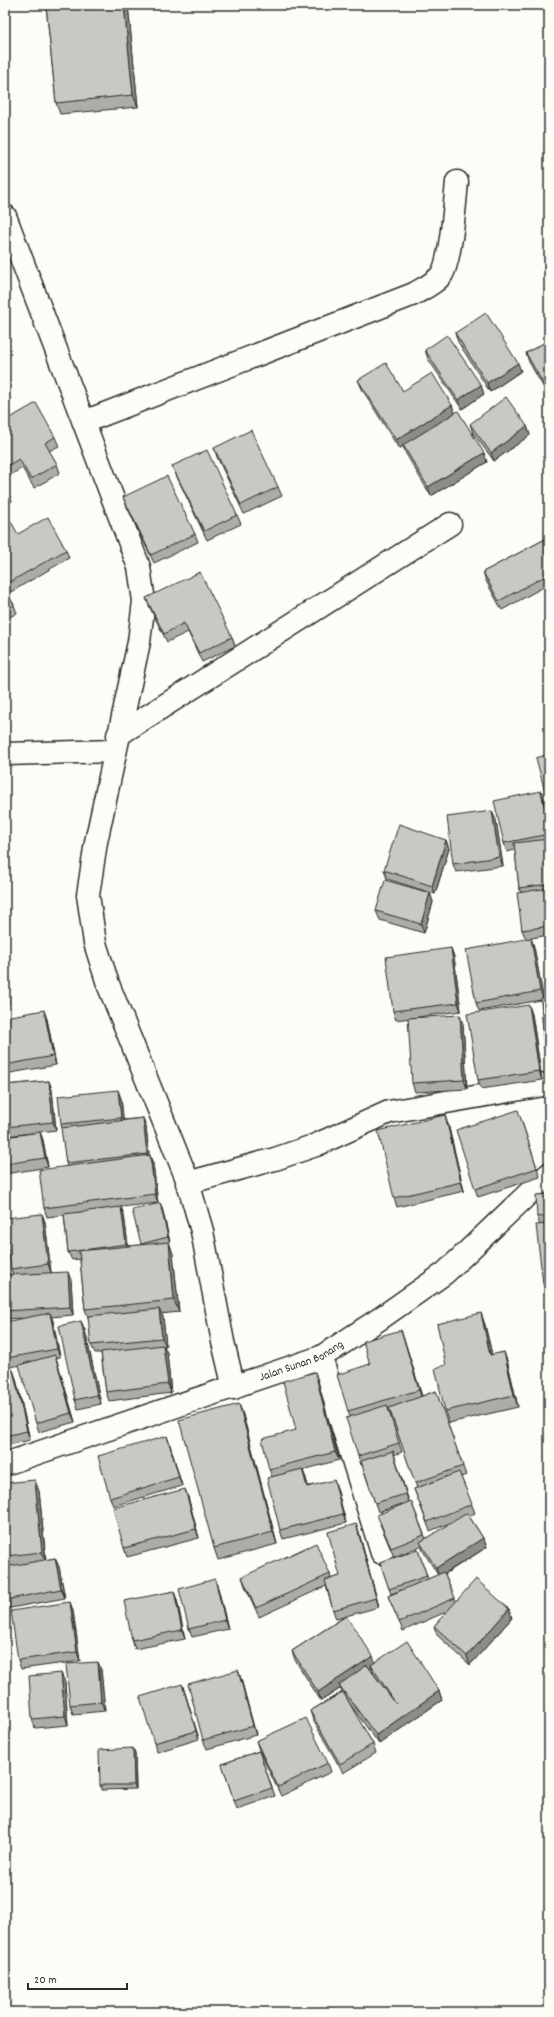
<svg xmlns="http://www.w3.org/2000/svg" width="554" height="2017" font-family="Dekko,sans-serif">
<rect width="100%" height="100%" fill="#fdfcf7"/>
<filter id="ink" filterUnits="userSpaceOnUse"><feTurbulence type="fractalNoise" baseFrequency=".025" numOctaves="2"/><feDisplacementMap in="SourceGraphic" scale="8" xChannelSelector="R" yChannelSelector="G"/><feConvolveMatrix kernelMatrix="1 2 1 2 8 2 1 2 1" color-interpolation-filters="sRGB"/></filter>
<g filter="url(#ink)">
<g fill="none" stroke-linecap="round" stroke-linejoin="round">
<!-- minor casing -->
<g stroke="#2b2b2b" stroke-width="25">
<g id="minor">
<polyline points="5,216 139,567 144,601 139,642 96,842 88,895 95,943 108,984 187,1179 202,1231 223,1342 234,1388"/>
<path d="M84,422L414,294C422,289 436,283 442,274C451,259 455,202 457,182"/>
<polyline points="118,735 450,524"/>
<polyline points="5,754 115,751"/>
<polyline points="187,1183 275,1159 316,1145 389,1112 549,1084"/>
<polyline points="321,1357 382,1553"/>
</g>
</g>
<!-- tertiary casing -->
<g stroke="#2b2b2b" stroke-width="25">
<g id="tertiary">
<path id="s1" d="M5,1464L321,1357L378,1320L445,1273L549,1174"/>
</g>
</g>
<!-- minor -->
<use href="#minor" stroke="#fdfcf7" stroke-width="22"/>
<!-- tertiary -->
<use href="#tertiary" stroke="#fdfcf7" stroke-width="22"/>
</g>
<!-- wall -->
<g fill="#adaca9" stroke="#2b2b2b" fill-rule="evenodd">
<polygon points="46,5 128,5 138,107 60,114 56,103"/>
<polygon points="5,287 7,293 5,294"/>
<polygon points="455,333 521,371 490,392 458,342"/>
<polygon points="549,340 549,397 529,362 526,353"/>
<polygon points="425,350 484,394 462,409 428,359"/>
<polygon points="358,380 403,391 452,405 455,413 487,462 431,496 406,454 403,446 399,449 362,389"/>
<polygon points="5,421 55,437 59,446 49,451 57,464 60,473 34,488 22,468 9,476 5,470"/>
<polygon points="470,424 527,426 530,435 494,461 473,433"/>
<polygon points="214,448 278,487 282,496 244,514 217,457"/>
<polygon points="172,466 237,515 241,524 207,540 176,475"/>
<polygon points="5,487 12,501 5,505"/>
<polygon points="123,497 195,534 198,542 154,563 126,505"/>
<polygon points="5,523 18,534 66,550 69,558 11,592 5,581"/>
<polygon points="549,537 549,584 502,610 486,581 483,572"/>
<polygon points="5,589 14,605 17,613 5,620"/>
<polygon points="146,598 232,637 235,646 202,662 188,632 167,642 149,606"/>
<polygon points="541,791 544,800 549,822 549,935 526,939 522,930 521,892 519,888 515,850 507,852 504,843"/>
<polygon points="496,820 503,866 456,872 453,864"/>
<polygon points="446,840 449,849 435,894 387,879 384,870"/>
<polygon points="430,893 433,902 424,933 380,920 376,911"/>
<polygon points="531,938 534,947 543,998 549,997 549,1057 547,1057 544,1049 541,1000 479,1011 476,1003"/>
<polygon points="451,948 454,957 461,1011 396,1020 393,1011"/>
<polygon points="5,988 9,1003 5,1004"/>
<polygon points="532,1014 542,1080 481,1089 478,1080"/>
<polygon points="5,1017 47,1019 56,1065 5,1074"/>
<polygon points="463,1024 467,1089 415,1092 412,1083"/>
<polygon points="49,1081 52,1090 56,1130 40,1132 43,1140 48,1167 5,1174 5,1137 33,1133 5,1136 5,1085"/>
<polygon points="121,1098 123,1120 143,1118 146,1127 149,1155 153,1164 158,1203 121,1207 124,1215 128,1246 141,1245 160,1203 170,1242 169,1242 173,1254 179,1312 161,1314 163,1317 166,1346 164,1346 167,1353 171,1393 109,1401 106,1392 101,1353 95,1353 91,1345 89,1320 85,1309 80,1259 72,1260 68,1252 64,1215 47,1217 44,1208 67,1166 66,1163 62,1128 61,1124"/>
<polygon points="521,1119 540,1177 478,1197 475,1189"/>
<polygon points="448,1124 464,1191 397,1207 394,1198"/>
<polygon points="549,1194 549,1291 546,1292 543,1283 540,1225 537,1217"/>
<polygon points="42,1214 45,1222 51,1272 71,1280 73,1315 51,1317 53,1321 60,1357 56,1358 75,1422 39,1432 36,1423 21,1365 10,1367 7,1358 21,1318 5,1319 5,1275 13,1274 11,1269"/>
<polygon points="481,1313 485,1325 492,1355 504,1352 508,1364 518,1407 449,1423 445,1411 446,1365"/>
<polygon points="85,1330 101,1404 78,1409 75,1400"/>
<path d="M404,1339L422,1396L436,1391L466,1475L461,1477L475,1513L469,1516L483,1538L487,1547L445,1574L456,1601L512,1618L470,1665L437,1635L434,1626L448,1611L403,1631L388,1596L402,1590L391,1594L380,1562L418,1550L428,1579L438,1575L423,1551L421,1546L394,1557L380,1524L402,1504L378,1512L362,1465H361L358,1456L350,1417L348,1411L370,1364ZM389,1408L417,1488L414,1489L430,1531L452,1522L426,1539L411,1501L409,1502L394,1455L402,1452L388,1409Z"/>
<polygon points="13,1370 16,1379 30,1440 5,1446 5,1372"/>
<polygon points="318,1381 339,1460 303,1470 308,1486 337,1488 346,1523 283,1539 280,1530 272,1477 269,1469 296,1430"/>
<polygon points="239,1404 243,1415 277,1544 218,1560 214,1548"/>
<polygon points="170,1445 182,1486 113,1506 110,1498"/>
<polygon points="5,1483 39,1491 46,1560 55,1558 59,1567 65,1598 5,1609"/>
<polygon points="188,1497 199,1538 127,1557 124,1548"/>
<path d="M356,1524L359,1533L379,1607L346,1616L375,1662L439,1691L442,1700L379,1744L347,1700L373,1744L376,1753L343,1773L313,1720L310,1711L342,1692L341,1688L321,1701L295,1660L292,1651L344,1617L336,1619L333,1610L326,1586L259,1617L245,1586L242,1577L330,1574L331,1579L340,1576ZM372,1668L374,1674L379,1681L370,1669Z"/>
<polygon points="218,1588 228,1629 192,1637 189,1629"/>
<polygon points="177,1600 185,1639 135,1649 132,1640"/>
<polygon points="70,1602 73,1611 80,1661 21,1669 18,1660"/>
<polygon points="98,1662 101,1670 105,1711 73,1714 70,1705"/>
<polygon points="238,1670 241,1679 256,1735 207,1749 203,1740"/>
<polygon points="65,1682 68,1725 35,1728 32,1719"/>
<polygon points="182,1684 185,1693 199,1739 157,1752 154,1743"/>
<polygon points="256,1741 328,1763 331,1772 281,1796 259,1750"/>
<polygon points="133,1748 135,1753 136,1789 102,1790 100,1785"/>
<polygon points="259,1751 275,1796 237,1809 222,1764"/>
</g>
<!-- shaded-wall -->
<g fill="#8d8c89" stroke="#2b2b2b">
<polygon points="124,5 128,5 138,107 133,95"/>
<polygon points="518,363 521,371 490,392 487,383"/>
<polygon points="481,385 484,394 462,409 458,400"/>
<polygon points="452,405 455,413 399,449 396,440"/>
<polygon points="527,426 530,435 494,461 491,453"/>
<polygon points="484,453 487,462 431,496 428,487"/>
<polygon points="541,791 544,800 549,822 549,828"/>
<polygon points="492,811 496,820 503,866 499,857"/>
<polygon points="446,840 449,849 435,894 432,886"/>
<polygon points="430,893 433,902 424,933 421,924"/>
<polygon points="531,938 534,947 544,1000 540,991"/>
<polygon points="451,948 454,957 461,1011 458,1003"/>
<polygon points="5,988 9,1003 5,992"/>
<polygon points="529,1005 532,1014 542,1080 539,1071"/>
<polygon points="44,1010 47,1019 56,1065 53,1056"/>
<polygon points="460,1015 463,1024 467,1089 464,1080"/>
<polygon points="49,1081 52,1090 56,1130 53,1122"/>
<polygon points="118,1090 121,1098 124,1126 121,1118"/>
<polygon points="445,1115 448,1124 464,1191 461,1182"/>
<polygon points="143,1118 146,1127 150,1162 147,1154"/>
<polygon points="40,1132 43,1140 48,1167 45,1158"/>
<polygon points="150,1155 153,1164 158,1203 155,1194"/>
<polygon points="160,1203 162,1207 170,1242 168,1237"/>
<polygon points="121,1207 124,1215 129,1253 126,1244"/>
<polygon points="42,1214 45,1222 51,1273 48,1264"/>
<polygon points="169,1242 173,1254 179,1312 174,1300"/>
<polygon points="68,1272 71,1280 73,1315 70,1307"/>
<polygon points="159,1309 163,1317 166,1346 162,1338"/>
<polygon points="50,1313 53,1321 60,1357 57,1349"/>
<polygon points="481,1313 485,1325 495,1367 490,1355"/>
<polygon points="81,1321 85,1330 101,1404 97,1395"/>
<polygon points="401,1330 404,1339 422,1398 419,1390"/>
<polygon points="163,1345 167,1353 171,1393 168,1384"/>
<polygon points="504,1352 508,1364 518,1407 514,1395"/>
<polygon points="55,1355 58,1364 75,1422 71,1413"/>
<polygon points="13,1370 16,1379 30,1440 27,1431"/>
<polygon points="315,1372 318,1381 339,1460 335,1452"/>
<polygon points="239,1404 243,1415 277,1544 273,1532"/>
<polygon points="167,1436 170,1445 182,1486 179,1477"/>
<polygon points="393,1451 396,1460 409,1502 406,1494"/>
<polygon points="302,1469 306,1478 310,1495 307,1487"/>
<polygon points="35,1480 39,1491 46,1564 42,1552"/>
<polygon points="334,1480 337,1488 346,1523 343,1514"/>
<polygon points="185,1489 188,1497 199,1538 196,1529"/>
<polygon points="356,1524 359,1533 379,1607 376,1598"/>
<polygon points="483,1538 487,1547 439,1577 436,1568"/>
<polygon points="55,1558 59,1567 65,1598 61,1589"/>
<polygon points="215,1579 218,1588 228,1629 225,1620"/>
<polygon points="174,1591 177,1600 185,1639 182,1630"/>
<polygon points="70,1602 73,1611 80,1661 77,1652"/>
<polygon points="509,1609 512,1618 470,1665 467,1656"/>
<polygon points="373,1656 376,1665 371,1665 372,1668 341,1688 339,1685 341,1688 321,1701 318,1692"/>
<polygon points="98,1662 101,1670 105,1711 101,1702"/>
<polygon points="238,1670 241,1679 256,1735 253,1726"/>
<polygon points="61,1673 65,1682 68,1725 65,1716"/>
<polygon points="182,1684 185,1693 199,1739 196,1731"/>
<polygon points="439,1691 442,1700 379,1744 376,1735"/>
<polygon points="133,1748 135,1753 136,1789 134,1785"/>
</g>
<!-- building -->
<g fill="#c9c8c4" stroke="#2b2b2b">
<polygon points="46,5 124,5 133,95 56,103"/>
<polygon points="486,313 518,363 487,383 455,333"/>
<polygon points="447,335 481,385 458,400 425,350"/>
<polygon points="549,340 549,394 526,353"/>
<polygon points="386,363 403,391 432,373 452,405 396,440 358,380"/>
<polygon points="506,397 527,426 491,453 470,424"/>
<polygon points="36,403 55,437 45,443 57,464 31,479 19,459 5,467 5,421"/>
<polygon points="458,411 484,453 428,487 403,445"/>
<polygon points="251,430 278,487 241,505 214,448"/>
<polygon points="207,450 237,515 204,531 172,466"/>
<polygon points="167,476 195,534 151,555 123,497"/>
<polygon points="5,487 8,493 5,495"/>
<polygon points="48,517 66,550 8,583 5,578 5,523 10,520 18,534"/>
<polygon points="549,537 549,574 499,601 483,572"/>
<polygon points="200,572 232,637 199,653 184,623 164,634 146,598"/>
<polygon points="5,589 14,605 5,610"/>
<polygon points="549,754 549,807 536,758"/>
<polygon points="541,791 549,828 549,834 504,843 494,801"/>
<polygon points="492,811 499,857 453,864 447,817"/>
<polygon points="399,824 446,840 432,886 384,870"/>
<polygon points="549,839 549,884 519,888 514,843"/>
<polygon points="385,880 430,893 421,924 376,911"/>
<polygon points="549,888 549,926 522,930 517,893"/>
<polygon points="531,938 540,991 476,1003 466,950"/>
<polygon points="451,948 458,1003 393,1011 386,957"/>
<polygon points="549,997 549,1048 544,1049 541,998"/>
<polygon points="529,1005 539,1071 478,1080 467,1014"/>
<polygon points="44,1010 53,1056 5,1065 5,1017"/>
<polygon points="460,1015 464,1080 412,1083 408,1018"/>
<polygon points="49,1081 53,1122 5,1127 5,1085"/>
<polygon points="118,1090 121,1118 61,1124 58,1096"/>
<polygon points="518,1110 537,1168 475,1189 456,1130"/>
<polygon points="445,1115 461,1182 394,1198 378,1131"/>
<polygon points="143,1118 147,1154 66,1163 61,1128"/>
<polygon points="40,1132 45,1158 5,1164 5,1137"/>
<polygon points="150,1155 155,1194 44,1208 39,1170"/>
<polygon points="549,1194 549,1216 537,1217 536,1195"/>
<polygon points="160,1203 168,1237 141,1244 132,1210"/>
<polygon points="121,1207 126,1244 68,1252 64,1214"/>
<polygon points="42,1214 48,1264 11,1269 5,1225 5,1218"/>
<polygon points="549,1224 549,1282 543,1283 536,1225"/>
<polygon points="169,1242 174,1300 85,1309 79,1251"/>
<polygon points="68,1272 70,1307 5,1311 5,1275"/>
<polygon points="159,1309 162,1338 91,1345 88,1316"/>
<polygon points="50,1313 57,1349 7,1358 5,1348 5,1322"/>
<polygon points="481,1313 490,1355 504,1352 514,1395 445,1411 435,1368 446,1365 437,1324"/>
<polygon points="81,1321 97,1395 75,1400 59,1326"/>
<polygon points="401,1330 419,1390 348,1411 337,1375 370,1364 363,1341"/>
<polygon points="163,1345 168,1384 106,1392 101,1352"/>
<polygon points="55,1355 71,1413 36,1423 19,1365"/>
<polygon points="13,1370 27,1431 5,1436 5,1372"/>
<polygon points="315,1372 335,1452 269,1469 262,1439 296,1430 283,1381"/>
<polygon points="436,1391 463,1466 415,1483 389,1408"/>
<polygon points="239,1404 273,1532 214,1548 179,1420"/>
<polygon points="387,1405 399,1443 358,1456 346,1418"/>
<polygon points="167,1436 179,1477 110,1498 98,1456"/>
<polygon points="393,1451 406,1494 375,1503 361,1461"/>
<polygon points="302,1469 307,1487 334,1480 343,1514 280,1530 267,1478"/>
<polygon points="459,1472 472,1504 427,1522 414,1489"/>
<polygon points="35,1480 42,1552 5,1556 5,1483"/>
<polygon points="185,1489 196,1529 124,1548 113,1508"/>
<polygon points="411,1501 424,1535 391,1548 377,1515"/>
<polygon points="467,1513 483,1538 436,1568 420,1542"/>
<polygon points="356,1524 376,1598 333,1610 325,1580 340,1576 328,1532"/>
<polygon points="316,1543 330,1574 256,1608 242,1577"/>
<polygon points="418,1550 427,1576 389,1589 380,1562"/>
<polygon points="55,1558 61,1589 5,1600 5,1567"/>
<polygon points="444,1572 455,1598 399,1622 388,1596"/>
<polygon points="215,1579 225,1620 189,1629 179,1589"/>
<polygon points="476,1579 509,1609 467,1656 434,1626"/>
<polygon points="174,1591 182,1630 132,1640 124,1601"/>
<polygon points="70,1602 77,1652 18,1660 11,1611"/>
<polygon points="346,1616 373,1656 318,1692 292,1651"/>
<polygon points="407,1641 439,1691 376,1735 339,1685 367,1665 396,1704 371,1665"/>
<polygon points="98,1662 101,1702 70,1705 66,1664"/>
<polygon points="238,1670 253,1726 203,1740 188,1684"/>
<polygon points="61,1673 65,1716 32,1719 29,1676"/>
<polygon points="182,1684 196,1731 154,1743 140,1697"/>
<polygon points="343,1692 373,1744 340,1764 310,1711"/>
<polygon points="306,1718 328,1763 278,1787 256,1741"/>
<polygon points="133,1748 134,1785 100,1785 99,1750"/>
<polygon points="259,1751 272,1788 234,1801 222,1764"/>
</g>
</g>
<g text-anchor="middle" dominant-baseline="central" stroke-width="3.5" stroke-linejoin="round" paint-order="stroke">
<!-- street labels -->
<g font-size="12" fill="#2b2b2b" stroke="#fdfcf7">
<text stroke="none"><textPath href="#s1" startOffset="314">Jalan Sunan Bonang</textPath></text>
</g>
</g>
<!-- margin -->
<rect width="554" height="2017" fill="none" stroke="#fdfcf7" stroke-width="20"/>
<rect x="10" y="10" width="534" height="1997" fill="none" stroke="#2b2b2b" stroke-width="1.5" filter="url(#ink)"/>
<!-- scale -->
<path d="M28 1983v6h99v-6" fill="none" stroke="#2b2b2b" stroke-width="2"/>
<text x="34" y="1983" font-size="12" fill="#2b2b2b" stroke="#fdfcf7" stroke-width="3" paint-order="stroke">20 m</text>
</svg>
